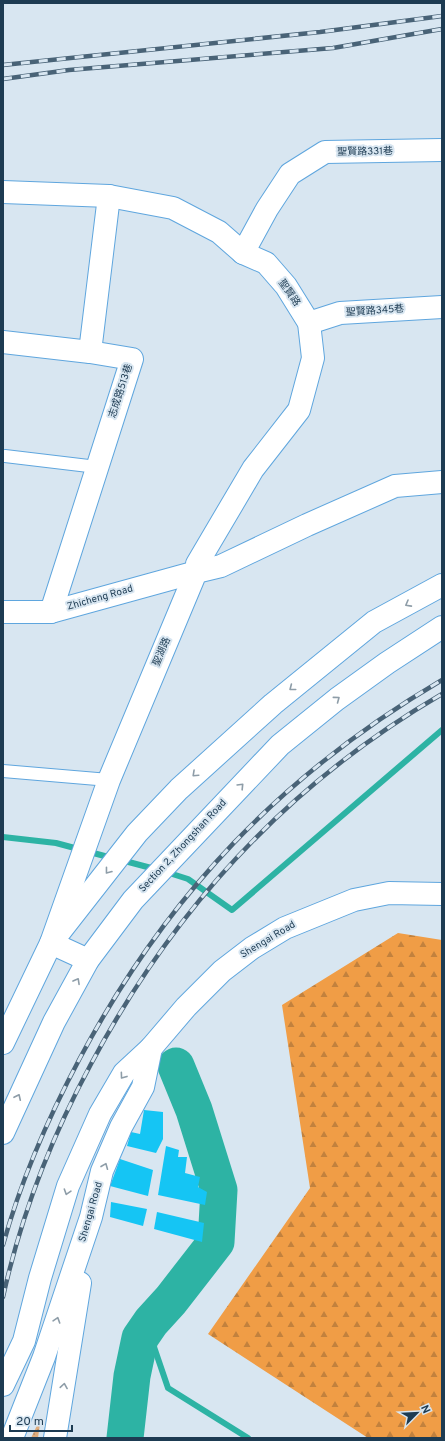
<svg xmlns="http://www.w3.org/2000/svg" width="445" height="1441" font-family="Overpass,'Noto Sans TC',sans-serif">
<defs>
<pattern id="grass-dots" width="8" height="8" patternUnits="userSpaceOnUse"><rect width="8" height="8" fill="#e0ac7b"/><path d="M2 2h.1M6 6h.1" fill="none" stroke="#b58d67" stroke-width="1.8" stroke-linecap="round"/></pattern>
<pattern id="forest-firs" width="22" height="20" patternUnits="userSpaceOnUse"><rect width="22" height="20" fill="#f09d46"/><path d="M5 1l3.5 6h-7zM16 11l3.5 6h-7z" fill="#c2813d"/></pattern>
</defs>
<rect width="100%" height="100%" fill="#d8e6f1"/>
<!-- grass -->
<polygon fill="url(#grass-dots)" points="41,1417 38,1438 31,1438"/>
<!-- forest -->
<polygon fill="url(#forest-firs)" points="398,933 442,940 442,1438 368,1438 208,1334 310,1188 282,1005"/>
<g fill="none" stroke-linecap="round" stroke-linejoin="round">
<!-- stream -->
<g stroke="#2db3a4" stroke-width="6">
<polyline points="3,837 56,843 112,858"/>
<polyline points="121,860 155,869"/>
<polyline points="166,872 188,879 232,910 442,730"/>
<polyline points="151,1322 153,1344 168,1388 248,1438"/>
</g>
<!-- river -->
<polyline stroke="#2db3a4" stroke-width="37" points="125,1438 132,1376 140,1338 151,1322 171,1300 216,1242 219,1190 194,1110 176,1066"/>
</g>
<!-- building -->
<g fill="#15c5f4">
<polygon points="144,1110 163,1112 163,1139 156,1153 127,1146 131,1132 140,1134"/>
<polygon points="166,1146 179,1150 178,1157 187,1157 185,1173 200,1177 198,1187 207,1192 205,1205 158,1195"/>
<polygon points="120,1159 153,1170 148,1196 110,1186"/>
<polygon points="111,1202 147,1209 143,1226 110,1217"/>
<polygon points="157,1212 204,1223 202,1242 154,1229"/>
</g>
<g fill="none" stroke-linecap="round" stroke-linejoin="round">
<!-- lane casing -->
<g stroke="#5fa6de" stroke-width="14">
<g id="lane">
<polyline points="5,456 97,467"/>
<polyline points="3,771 109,780"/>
</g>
</g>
<!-- street casing -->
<g stroke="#5fa6de" stroke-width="24">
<g id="street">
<polyline points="3,192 109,196 173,208 219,232 243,253 266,263 286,286 309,323 313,358 299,410 253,469 197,564 196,572 51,612 3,612"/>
<polyline points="243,253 267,209 290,174 325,152 442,150"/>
<polyline points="309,323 340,313 442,307"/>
<polyline points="3,342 90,352"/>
<polyline points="51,612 132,359 90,352 109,196"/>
<polyline points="88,960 51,943 109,780 196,572 221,566 307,525 395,486 442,482"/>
</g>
</g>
<!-- primary casing -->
<g stroke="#5fa6de" stroke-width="24">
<g id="primary">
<polyline points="3,1043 51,943 137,833 179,789 273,704 374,622 442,585"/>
<polyline points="3,1133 54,1022 88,960 133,900 280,745 337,699 387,663 442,627"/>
<polyline points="3,1385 24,1341 40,1278 68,1186 100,1114 124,1073 151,1048 186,1007 222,971 252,948 285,928 354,900 389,893 442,894"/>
<polyline points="12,1438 44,1357 91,1217 102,1171 121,1127 143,1087 151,1048"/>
<polyline points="55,1438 80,1283"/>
</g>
</g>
<!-- lane -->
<use href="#lane" stroke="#fff" stroke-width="12"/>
<!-- street -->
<use href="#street" stroke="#fff" stroke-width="22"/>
<!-- primary -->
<use href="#primary" stroke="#fff" stroke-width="22"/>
<!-- rail casing -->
<g stroke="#496377" stroke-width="4.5">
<g id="rail">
<polyline points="3,65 320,32 442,16"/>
<polyline points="3,79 69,70 333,48 442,29"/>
<path d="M3,1245C21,1180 48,1118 80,1058C167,895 282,774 442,680"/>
<path d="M3,1297C21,1215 51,1138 91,1064C174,908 289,783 442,694"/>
</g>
</g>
<!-- rail -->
<use href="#rail" stroke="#d8e6f1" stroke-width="3" stroke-dasharray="9" stroke-linecap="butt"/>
</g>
<!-- one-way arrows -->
<defs><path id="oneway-chevron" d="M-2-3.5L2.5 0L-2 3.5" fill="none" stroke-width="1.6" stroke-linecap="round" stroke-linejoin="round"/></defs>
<g stroke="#8e9da8">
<use href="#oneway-chevron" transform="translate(408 604) rotate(151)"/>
<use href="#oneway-chevron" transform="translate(292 688) rotate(142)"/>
<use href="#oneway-chevron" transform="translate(337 699) rotate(-37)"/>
<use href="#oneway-chevron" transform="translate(195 774) rotate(137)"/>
<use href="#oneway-chevron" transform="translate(241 786) rotate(-46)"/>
<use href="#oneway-chevron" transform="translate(108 871) rotate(128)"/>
<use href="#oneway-chevron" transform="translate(77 981) rotate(-61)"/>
<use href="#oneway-chevron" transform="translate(123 1076) rotate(126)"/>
<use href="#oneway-chevron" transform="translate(18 1097) rotate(-65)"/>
<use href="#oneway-chevron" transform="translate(105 1166) rotate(-68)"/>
<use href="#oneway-chevron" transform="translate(67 1192) rotate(108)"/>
<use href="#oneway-chevron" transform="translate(57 1320) rotate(-72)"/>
<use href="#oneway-chevron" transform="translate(64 1386) rotate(-81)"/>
</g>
<g text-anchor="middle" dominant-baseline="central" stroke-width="4" stroke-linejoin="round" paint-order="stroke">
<!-- street labels -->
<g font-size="10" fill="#1d3b52" stroke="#d8e6f1">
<text transform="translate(365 152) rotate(-1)">聖賢路331巷</text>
<text transform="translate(289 293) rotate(55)">聖賢路</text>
<text transform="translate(375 311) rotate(-4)">聖賢路345巷</text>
<text transform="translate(121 391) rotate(-72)">志成路513巷</text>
<text transform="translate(100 598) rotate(-16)">Zhicheng Road</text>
<text transform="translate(162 652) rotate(-67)">聖湖路</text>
<text transform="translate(183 846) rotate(-47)">Section 2, Zhongshan Road</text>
<text transform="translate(268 940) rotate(-31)">Shengai Road</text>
<text transform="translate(91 1212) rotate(-74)">Shengai Road</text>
</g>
</g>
<!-- border -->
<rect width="445" height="1441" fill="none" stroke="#1d3b52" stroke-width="8"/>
<!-- north arrow -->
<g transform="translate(417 1413) rotate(66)" stroke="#d8e6f1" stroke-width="3" paint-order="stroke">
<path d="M0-3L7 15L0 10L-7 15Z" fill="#1d3b52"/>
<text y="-6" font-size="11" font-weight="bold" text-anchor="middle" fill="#1d3b52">N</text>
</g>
<!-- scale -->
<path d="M10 1425v6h62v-6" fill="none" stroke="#1d3b52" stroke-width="2"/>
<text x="16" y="1425" font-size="12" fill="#1d3b52" stroke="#d8e6f1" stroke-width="3" paint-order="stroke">20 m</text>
</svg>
